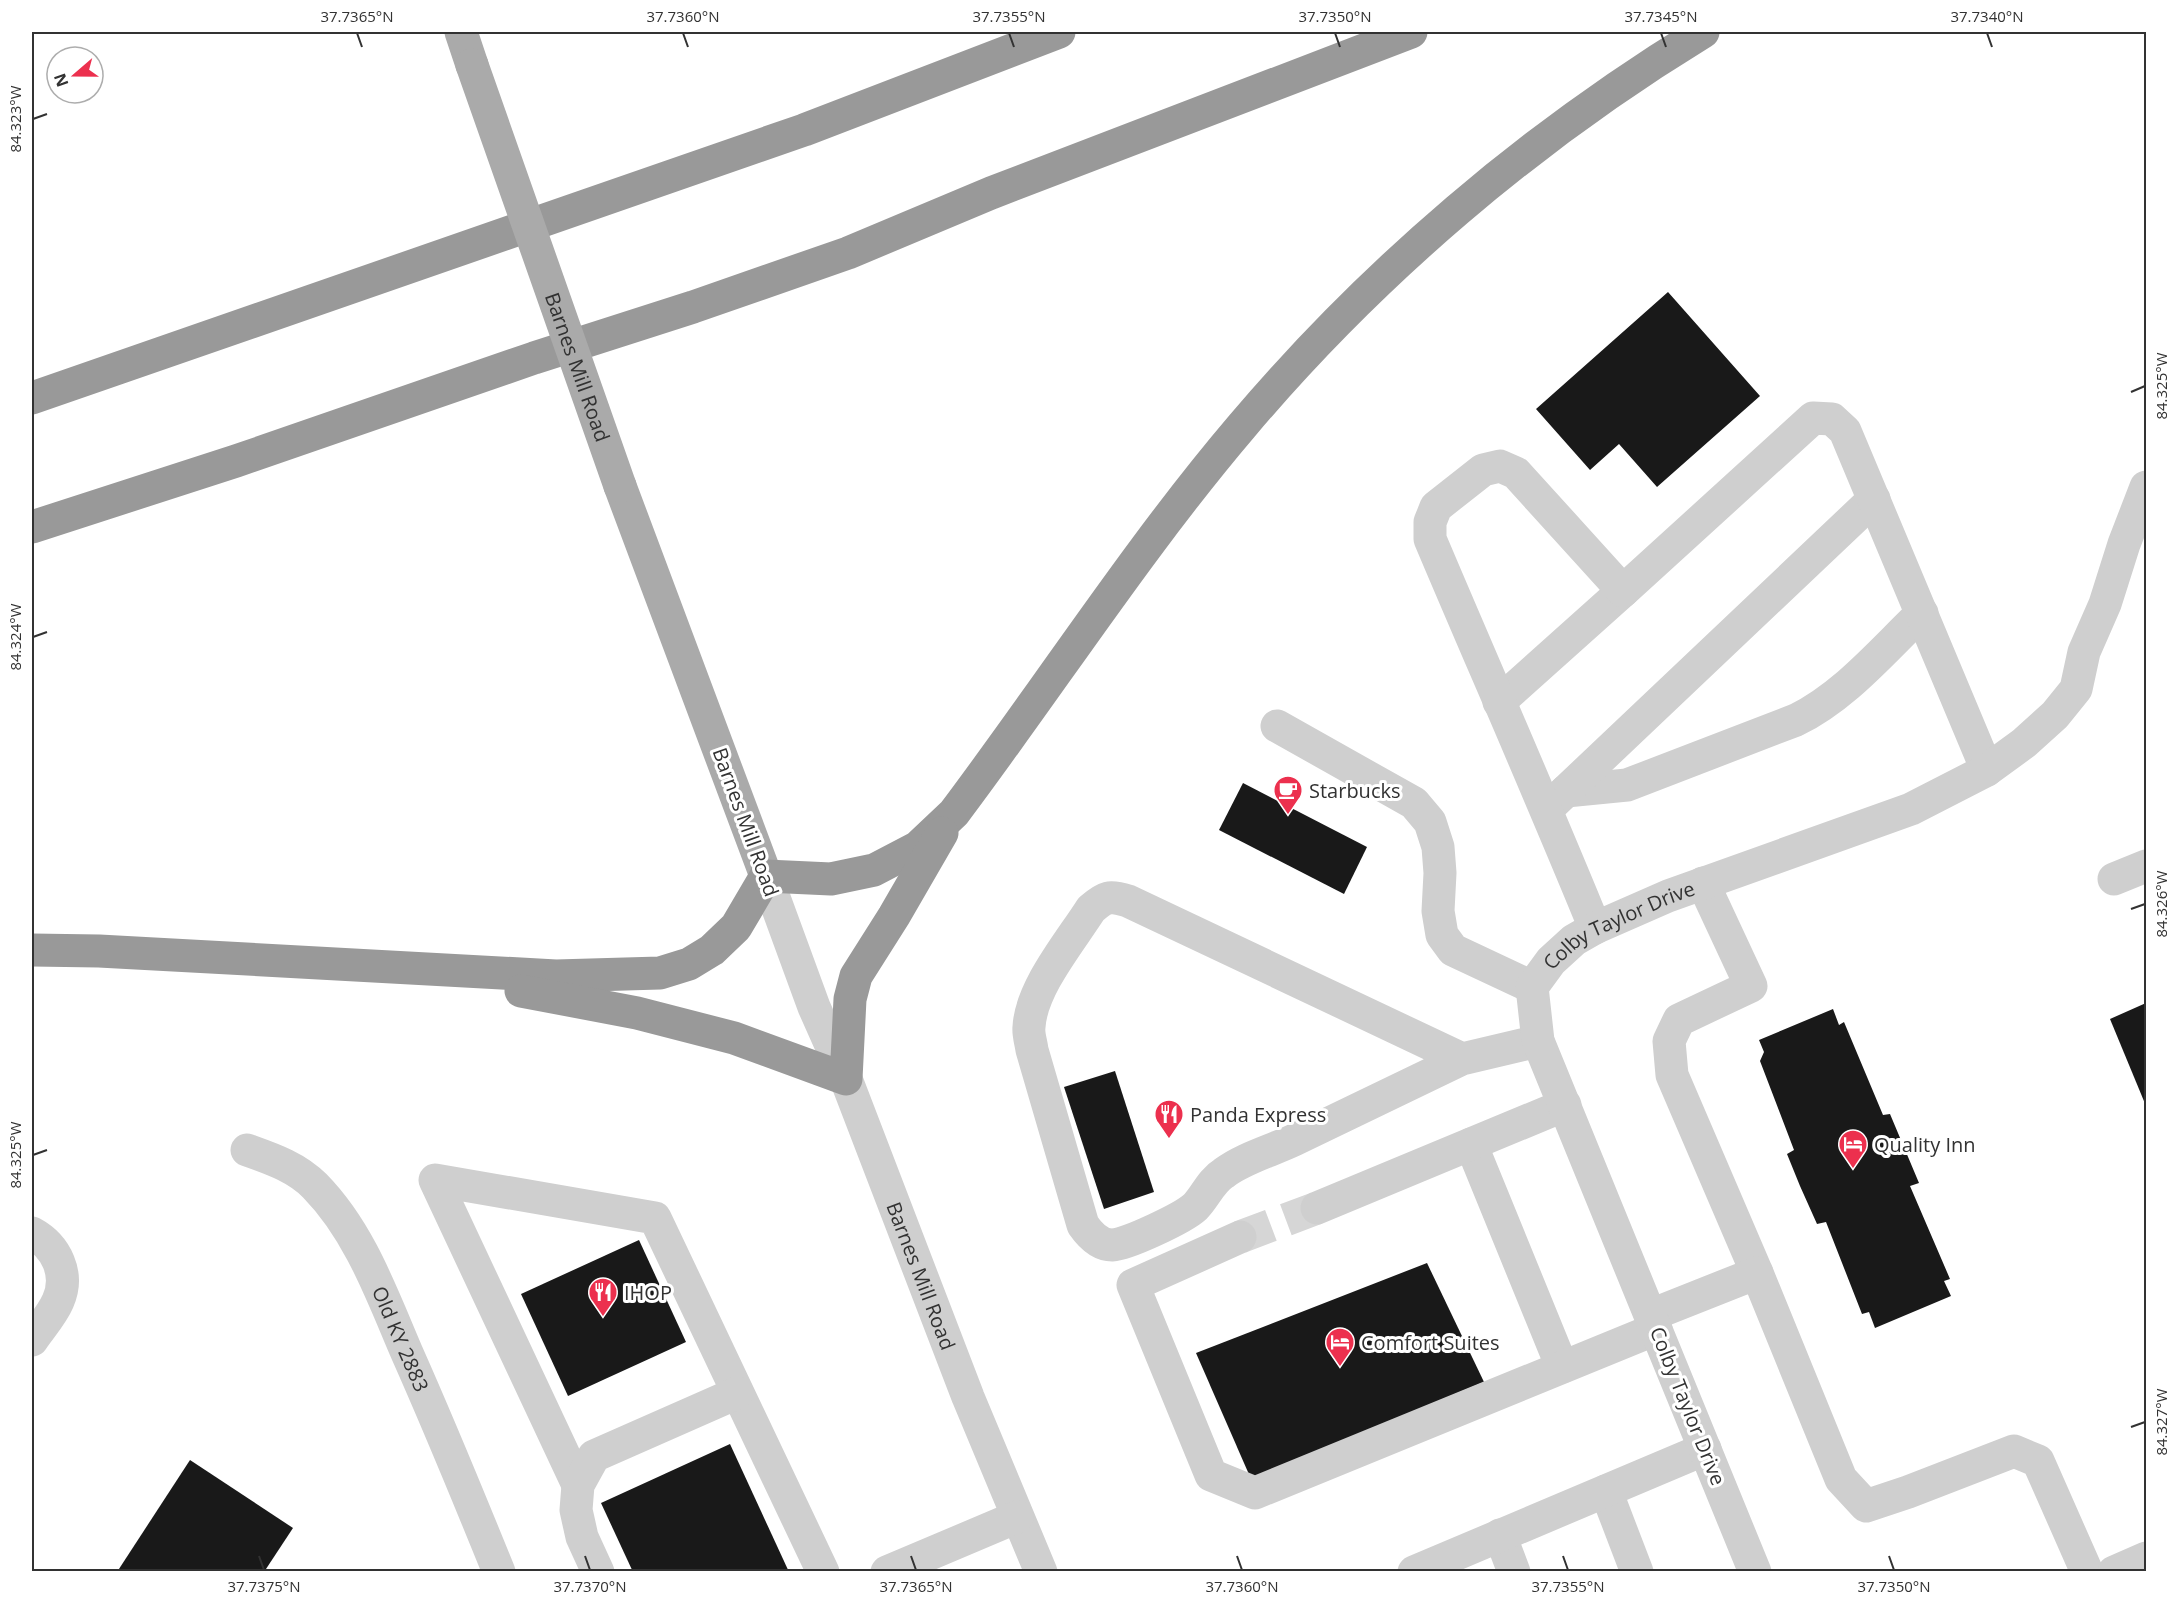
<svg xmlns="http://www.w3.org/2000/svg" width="2178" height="1603" font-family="'Open Sans',sans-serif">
<rect width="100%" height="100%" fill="#fff"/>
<!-- building -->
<g fill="#191919">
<polygon points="1668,292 1760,396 1657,487 1619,444 1590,470 1536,409"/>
<polygon points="1243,783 1367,847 1344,894 1219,830"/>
<polygon points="2146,1003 2146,1106 2110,1019"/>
<polygon points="1833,1009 1839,1025 1844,1022 1883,1115 1890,1114 1919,1183 1910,1186 1950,1279 1944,1281 1951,1296 1875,1328 1869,1312 1862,1314 1826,1222 1817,1224 1800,1186 1787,1154 1794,1150 1760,1061 1764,1052 1759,1040"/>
<polygon points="1115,1071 1154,1192 1104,1209 1064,1087"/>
<polygon points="639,1240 686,1342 568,1396 521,1294"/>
<polygon points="1427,1263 1484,1382 1251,1479 1196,1353"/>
<polygon points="730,1444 789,1572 633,1572 601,1503"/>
<polygon points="190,1460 293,1528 264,1572 117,1572"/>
</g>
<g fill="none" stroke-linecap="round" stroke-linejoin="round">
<!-- minor-tunnel -->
<polyline stroke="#d6d6d6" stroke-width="33" stroke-dasharray="33 16" stroke-linecap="butt" points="1240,1237 1317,1208"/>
<!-- minor -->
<g stroke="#cfcfcf" stroke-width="33">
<polyline points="1499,702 1623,591"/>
<polyline points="1277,726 1414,803 1430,822 1438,847 1440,873 1438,911 1442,935 1453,950 1532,987"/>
<path d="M1566,791L1627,785L1796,720C1845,696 1882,651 1922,613"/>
<polyline points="1547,809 1874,499"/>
<path id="s1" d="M766,876L814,1007L846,1079L968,1397L1041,1572"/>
<polyline points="2114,879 2146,866"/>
<polyline points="1703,883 1751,986 1679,1020 1669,1041 1672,1075 1757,1273"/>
<path d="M1595,928C1542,798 1485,669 1430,539V522L1436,507L1483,470L1500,466L1516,473L1623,591L1813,418L1832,419L1845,431L1987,770"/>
<path d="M1462,1059C1406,1086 1350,1113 1294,1140C1271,1151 1244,1158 1224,1173C1211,1181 1205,1197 1195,1207C1183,1218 1128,1244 1112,1245C1099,1245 1090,1235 1083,1225L1032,1050C1031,1042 1028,1034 1029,1027C1031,988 1070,942 1091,909C1105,897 1109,895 1128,901L1462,1059L1538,1041"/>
<polyline points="1471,1144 1562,1367"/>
<path id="s2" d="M247,1150C272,1159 296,1167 315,1186C360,1232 382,1295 407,1353C439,1425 469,1498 499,1572"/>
<polyline points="1317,1208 1565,1105"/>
<path d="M32,1233C56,1246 70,1274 58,1301C52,1315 40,1328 32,1340"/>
<polyline points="1240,1237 1133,1285 1211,1475 1255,1493 1656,1329"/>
<polyline points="1651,1315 1757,1273 1841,1479 1866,1506 1908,1492 2014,1451 2038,1461 2087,1572"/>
<polyline points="578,1485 435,1180 655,1218 823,1572"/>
<polyline points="1606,1491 1637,1572"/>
<polyline points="1500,1535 1514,1572"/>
<polyline points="598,1572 582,1537 576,1510 578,1485 594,1456 737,1393"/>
<polyline points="887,1572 1017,1517"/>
<polyline points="1414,1572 1705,1449"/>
<path id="s3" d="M1755,1572L1538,1041L1532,987L1551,961L1574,940L1595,928L1668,896L1911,809L1987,770L2024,743L2055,715L2076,689L2084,652L2105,604L2124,544L2146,487"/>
<polyline points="2114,1572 2146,1558"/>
</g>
<!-- major -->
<g stroke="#aaa" stroke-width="33">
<polyline points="461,32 472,65"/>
<polyline points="620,486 766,876"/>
</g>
<!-- highway -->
<g stroke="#999" stroke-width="33">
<polyline points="32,398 804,130 1059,32"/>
<polyline points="32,527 236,461 534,358 693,307 848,253 991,193 1411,32"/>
<path d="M32,950L99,951L556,976L660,973L689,964L712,950L736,927L766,876L831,879L874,870L918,847L954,813C1051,684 1138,548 1242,426C1373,271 1531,137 1703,32"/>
<polyline points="521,991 637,1013 734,1038 846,1079 850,999 856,976 894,916 942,833"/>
</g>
<!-- major-bridge -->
<path stroke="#aaa" stroke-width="33" id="s4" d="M472,65L620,486"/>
</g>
<!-- ticks -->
<path fill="none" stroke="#323232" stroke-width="2" d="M357,33L362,47M683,33L688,47M1009,33L1014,47M1335,33L1340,47M1661,33L1666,47M1987,33L1992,47M33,119L47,114M2131,392L2145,386M33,637L47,632M2131,909L2145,904M33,1155L47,1150M2131,1427L2145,1422M259,1556L264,1570M585,1556L590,1570M911,1556L916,1570M1237,1556L1242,1570M1563,1556L1568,1570M1889,1556L1894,1570"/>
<!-- icons -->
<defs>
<g id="cafe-pin" transform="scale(1.5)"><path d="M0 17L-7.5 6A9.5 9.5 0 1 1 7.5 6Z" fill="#ec304e" stroke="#fff"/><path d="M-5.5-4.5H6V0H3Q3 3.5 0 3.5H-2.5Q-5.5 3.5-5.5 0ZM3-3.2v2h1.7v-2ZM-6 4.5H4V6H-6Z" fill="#fff"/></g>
<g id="restaurant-pin" transform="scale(1.5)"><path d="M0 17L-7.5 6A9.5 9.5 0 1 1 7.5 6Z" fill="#ec304e" stroke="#fff"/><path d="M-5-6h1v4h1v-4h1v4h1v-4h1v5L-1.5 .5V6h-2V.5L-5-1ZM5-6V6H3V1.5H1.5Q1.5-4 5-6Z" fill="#fff"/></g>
<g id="hotel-pin" transform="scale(1.5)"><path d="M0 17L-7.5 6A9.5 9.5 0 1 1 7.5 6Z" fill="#ec304e" stroke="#fff"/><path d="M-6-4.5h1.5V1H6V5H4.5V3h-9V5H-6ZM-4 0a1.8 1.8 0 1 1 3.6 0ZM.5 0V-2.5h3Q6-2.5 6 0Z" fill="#fff"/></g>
</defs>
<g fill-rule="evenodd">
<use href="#cafe-pin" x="1288" y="790"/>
<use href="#restaurant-pin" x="1169" y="1114"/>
<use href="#hotel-pin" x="1853" y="1144"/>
<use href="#restaurant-pin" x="603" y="1292"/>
<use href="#hotel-pin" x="1340" y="1342"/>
</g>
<g text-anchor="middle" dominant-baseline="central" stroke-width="6" stroke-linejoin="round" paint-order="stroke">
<!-- street labels -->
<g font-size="20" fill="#323232" stroke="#fff">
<text stroke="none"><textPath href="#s4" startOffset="320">Barnes Mill Road</textPath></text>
<text transform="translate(746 822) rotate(70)">Barnes Mill Road</text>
<text stroke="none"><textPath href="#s3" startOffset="738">Colby Taylor Drive</textPath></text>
<text stroke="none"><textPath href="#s1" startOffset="429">Barnes Mill Road</textPath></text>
<text stroke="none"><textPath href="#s2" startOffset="254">Old KY 2883</textPath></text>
<text transform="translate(1688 1406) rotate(68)">Colby Taylor Drive</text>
</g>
<!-- poi labels -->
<g font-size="20" fill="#323232" stroke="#fff" text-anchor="start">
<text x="1309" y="790">Starbucks</text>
<text x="1190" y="1114">Panda Express</text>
<text x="1874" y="1144">Quality Inn</text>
<text x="624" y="1292">IHOP</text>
<text x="1361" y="1342">Comfort Suites</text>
</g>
</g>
<!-- border -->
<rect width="2178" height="1603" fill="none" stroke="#ffffff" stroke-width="66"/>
<!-- north arrow -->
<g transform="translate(75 75) rotate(250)"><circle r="28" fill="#ffffff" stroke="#adadad" stroke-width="1.5"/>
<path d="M0-4.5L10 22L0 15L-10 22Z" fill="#ec304e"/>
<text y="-9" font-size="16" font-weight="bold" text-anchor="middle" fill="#323232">N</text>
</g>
<rect x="33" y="33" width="2112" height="1537" fill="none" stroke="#323232" stroke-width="2"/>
<g font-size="15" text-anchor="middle" fill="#323232">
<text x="357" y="22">37.7365°N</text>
<text x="683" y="22">37.7360°N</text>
<text x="1009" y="22">37.7355°N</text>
<text x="1335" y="22">37.7350°N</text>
<text x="1661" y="22">37.7345°N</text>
<text x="1987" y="22">37.7340°N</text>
<text transform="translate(16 119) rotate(-90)" y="5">84.323°W</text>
<text transform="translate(2162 386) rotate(-90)" y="5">84.325°W</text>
<text transform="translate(16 637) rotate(-90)" y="5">84.324°W</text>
<text transform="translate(2162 904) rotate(-90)" y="5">84.326°W</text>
<text transform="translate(16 1155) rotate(-90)" y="5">84.325°W</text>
<text transform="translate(2162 1422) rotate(-90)" y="5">84.327°W</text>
<text x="264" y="1592">37.7375°N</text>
<text x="590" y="1592">37.7370°N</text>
<text x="916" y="1592">37.7365°N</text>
<text x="1242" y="1592">37.7360°N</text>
<text x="1568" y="1592">37.7355°N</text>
<text x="1894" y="1592">37.7350°N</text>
</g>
</svg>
